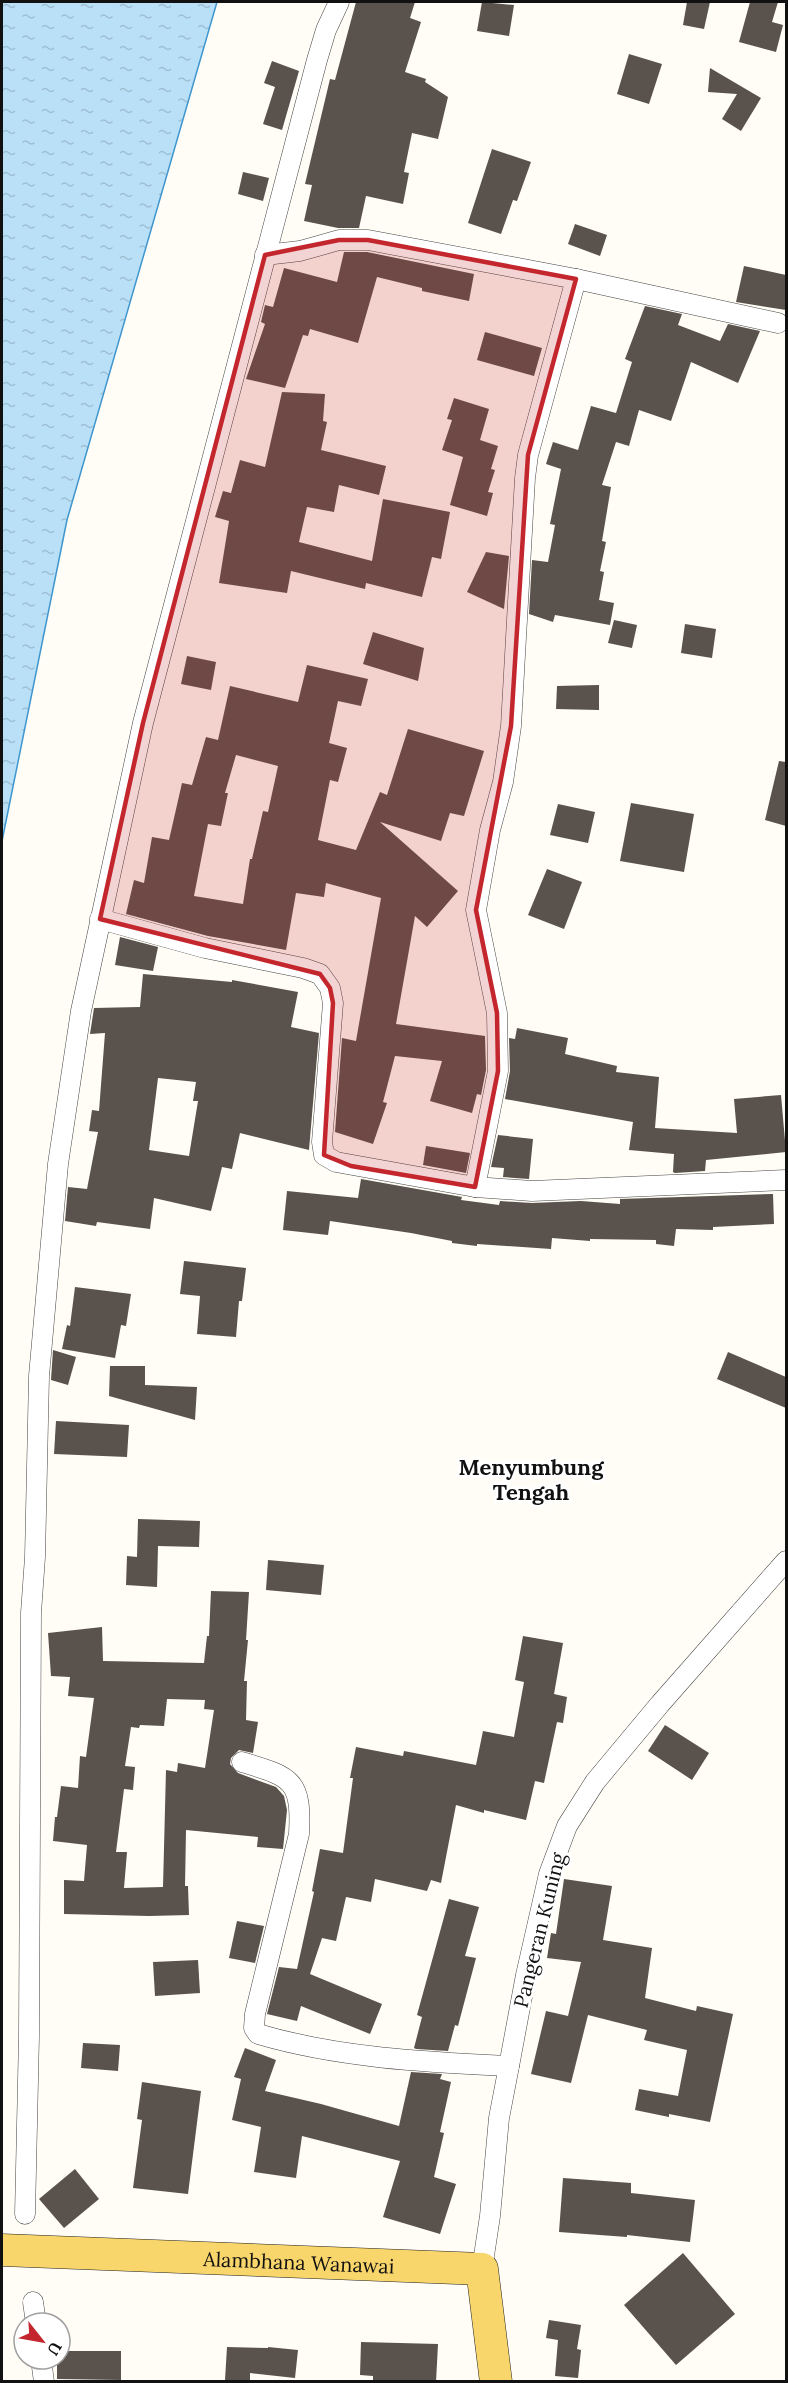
<svg xmlns="http://www.w3.org/2000/svg" width="788" height="2383" font-family="Lora,serif">
<defs>
<pattern id="water-ripples" width="26" height="14" patternUnits="userSpaceOnUse" patternTransform="scale(1.5)"><rect width="26" height="14" fill="#b9e0f7"/><path d="M2 4q2-2 4 0t4 0M15 11q2-2 4 0t4 0" fill="none" stroke="#9ebfd3"/></pattern>
</defs>
<rect width="100%" height="100%" fill="#fffdf5"/>
<!-- water -->
<polygon fill="url(#water-ripples)" stroke="#3f96cf" stroke-width="1.5" points="2,2 217,2 67,520 2,841"/>
<!-- building -->
<g fill="#5a524d" fill-rule="evenodd">
<polygon points="356,2 415,2 410,18 421,22 405,72 426,79 425,82 448,97 438,139 412,133 404,172 409,173 403,204 366,196 359,228 338,228 304,221 312,185 305,184 330,79 335,80"/>
<polygon points="482,2 514,5 509,36 477,31"/>
<polygon points="687,2 710,2 704,29 683,25"/>
<polygon points="750,2 778,2 772,22 783,25 776,52 739,42"/>
<polygon points="629,54 662,64 649,104 617,94"/>
<polygon points="272,61 299,71 282,130 263,124 275,87 264,83"/>
<polygon points="710,68 761,98 741,131 722,119 737,94 708,92"/>
<polygon points="492,149 531,162 517,201 513,200 501,234 468,223"/>
<polygon points="243,172 269,178 263,201 238,194"/>
<polygon points="575,224 607,235 600,256 568,244"/>
<polygon points="344,252 367,252 474,274 469,301 422,291 422,288 377,277 358,343 310,329 308,336 303,335 285,388 246,379 265,324 261,322 265,305 273,307 284,268 337,282"/>
<polygon points="744,266 786,275 786,310 736,302"/>
<polygon points="645,306 682,314 678,325 720,341 728,324 760,331 738,383 691,362 671,421 639,410 629,446 616,442 602,485 611,487 602,541 606,542 600,571 604,572 599,600 614,603 610,625 555,615 553,622 529,614 532,560 548,562 555,525 550,524 561,469 546,464 553,442 578,450 591,406 616,413 632,362 625,359"/>
<polygon points="485,332 542,348 534,376 477,360"/>
<polygon points="282,392 325,394 323,421 327,422 321,450 386,466 379,495 339,485 334,512 307,507 299,542 372,561 383,499 450,512 441,559 432,557 422,597 366,583 365,589 291,571 287,593 219,583 229,521 215,517 223,491 231,493 240,460 265,467"/>
<polygon points="454,398 489,409 480,440 498,446 491,469 495,470 488,492 493,493 487,516 450,505 463,457 442,450 452,420 447,419"/>
<polygon points="486,552 509,556 504,609 467,592"/>
<polygon points="614,620 637,625 632,648 608,643"/>
<polygon points="685,624 716,629 712,658 681,653"/>
<polygon points="373,632 424,648 418,681 363,664"/>
<polygon points="187,656 216,662 211,690 181,684"/>
<path d="M307,665L368,679L361,706L338,701L329,743L347,748L338,782L330,780L318,840L356,850L380,792L387,795L408,729L484,751L464,816L450,813L441,841L380,822L458,891L427,927L415,916L396,1024L485,1036L486,1070L481,1095L477,1094L472,1113L430,1101L442,1061L395,1056L383,1102L387,1103L373,1144L335,1132L342,1038L356,1041L381,898L326,883L324,897L296,893L286,950L208,936L126,914L134,880L144,883L152,837L169,840L182,783L192,785L206,737L218,740L230,686L298,702ZM236,755L278,766L268,812L263,811L252,859H250L243,904L194,896L208,824L221,826L228,793H225Z"/>
<polygon points="599,685 599,710 556,709 557,686"/>
<polygon points="779,761 786,762 786,826 765,820"/>
<polygon points="631,803 694,814 684,872 620,861"/>
<polygon points="558,804 595,812 588,843 550,835"/>
<polygon points="547,869 582,882 564,929 528,915"/>
<polygon points="120,937 158,947 153,971 115,965"/>
<path d="M143,974L232,982V980L298,992L291,1027L319,1033L309,1150L240,1133L232,1169L222,1167L211,1211L154,1198L150,1229L97,1222L96,1226L65,1221L68,1187L87,1189L98,1132L89,1131L92,1110L99,1111L105,1033L90,1034L94,1008L140,1007ZM158,1078L196,1082L193,1101H198L189,1156L149,1150Z"/>
<polygon points="517,1028 568,1038 565,1054 617,1066 616,1072 659,1077 655,1128 737,1133 734,1099 781,1095 786,1152 706,1160 705,1171 675,1173 673,1172 674,1154 629,1150 633,1122 505,1099 510,1071 509,1038 515,1039"/>
<polygon points="498,1135 533,1139 529,1179 503,1177 504,1168 491,1167"/>
<polygon points="426,1146 470,1153 466,1173 423,1165"/>
<polygon points="361,1179 462,1197 461,1200 499,1205 500,1201 532,1203 581,1201 620,1204 620,1199 773,1194 774,1224 713,1227 713,1230 676,1229 674,1246 656,1244 656,1240 590,1239 590,1241 552,1238 551,1249 477,1244 477,1246 452,1243 452,1241 411,1233 330,1221 328,1235 283,1230 287,1191 358,1198"/>
<polygon points="184,1261 246,1268 242,1301 239,1301 236,1337 197,1334 200,1296 180,1294"/>
<polygon points="75,1287 131,1294 126,1326 121,1325 115,1358 62,1349 67,1325 70,1326"/>
<polygon points="53,1350 76,1357 68,1385 51,1380"/>
<polygon points="728,1352 786,1377 786,1408 717,1379"/>
<polygon points="110,1366 145,1366 145,1385 197,1387 195,1420 109,1396"/>
<polygon points="56,1421 129,1425 127,1457 54,1454"/>
<polygon points="138,1519 200,1521 199,1547 158,1546 157,1587 126,1585 127,1556 137,1557"/>
<polygon points="268,1560 324,1565 321,1595 266,1590"/>
<path d="M211,1591L249,1592L246,1640H248L244,1681H247L246,1720L258,1722L253,1753L239,1750L231,1758L230,1764L238,1773L276,1787L284,1796L287,1810L283,1849L257,1847L258,1837L186,1830L185,1886H188L189,1915L149,1916L64,1914V1880L84,1881L87,1845L53,1841L55,1817H57L61,1786L78,1788L80,1756L86,1757L94,1698L68,1696L70,1677L51,1676L48,1633L102,1627L103,1661L204,1663L207,1636H209ZM167,1699L205,1700L204,1709L214,1710L205,1768L178,1763L177,1772L166,1770L163,1887L124,1888L127,1852H116L124,1789L133,1790L135,1767L125,1766L131,1727L139,1728L140,1725L164,1726Z"/>
<polygon points="523,1636 563,1643 554,1694 567,1697 563,1723 557,1722 544,1783 535,1781 526,1820 484,1810 484,1813 456,1805 441,1883 431,1880 427,1891 375,1879 371,1902 346,1897 336,1941 322,1938 310,1974 382,2004 370,2034 301,2006 297,2021 267,2014 279,1967 297,1969 314,1892 312,1891 320,1849 343,1853 353,1778 350,1778 356,1747 403,1756 404,1751 476,1765 483,1731 514,1737 524,1682 515,1680"/>
<polygon points="665,1725 709,1753 692,1780 648,1751"/>
<polygon points="564,1879 612,1886 603,1940 652,1948 645,1998 696,2011 697,2006 733,2014 710,2122 669,2114 669,2117 635,2110 639,2089 678,2096 687,2050 644,2040 647,2030 588,2015 571,2083 531,2074 546,2011 568,2016 581,1962 547,1958 551,1933 556,1934"/>
<polygon points="449,1899 479,1907 465,1956 476,1958 458,2026 455,2025 448,2051 416,2049 414,2048 422,2017 417,2015"/>
<polygon points="237,1921 264,1926 255,1963 229,1958"/>
<polygon points="198,1960 200,1993 155,1996 153,1962"/>
<polygon points="83,2043 120,2045 118,2071 81,2068"/>
<polygon points="245,2048 276,2060 265,2091 321,2104 399,2126 411,2072 442,2074 440,2079 451,2082 440,2132 444,2133 434,2177 456,2184 440,2234 383,2217 400,2161 302,2136 296,2178 254,2172 261,2127 232,2120 241,2079 234,2077"/>
<polygon points="142,2082 201,2091 188,2194 133,2188 142,2120 137,2119"/>
<polygon points="75,2169 99,2199 64,2228 39,2199"/>
<polygon points="563,2178 631,2183 631,2193 695,2200 690,2242 627,2235 627,2237 559,2232"/>
<polygon points="683,2253 735,2314 676,2365 624,2305"/>
<polygon points="549,2320 581,2325 577,2349 581,2350 578,2378 555,2376 558,2340 546,2338"/>
<polygon points="361,2342 438,2344 436,2382 373,2382 373,2376 360,2375"/>
<polygon points="227,2347 268,2348 268,2347 298,2350 295,2378 250,2373 250,2381 225,2380"/>
<polygon points="60,2351 121,2351 121,2380 57,2379 57,2359 60,2359"/>
</g>
<g fill="none" stroke-linecap="round" stroke-linejoin="round">
<!-- street casing -->
<g stroke="#444" stroke-width="21">
<g id="street">
<polyline points="265,255 300,251 339,240 368,240 576,279 778,323"/>
<polyline points="100,919 205,948 303,968 320,974 330,988 333,1003 322,1142 324,1155 336,1162 475,1187 532,1191 786,1180"/>
<polyline points="475,1187 498,1071 497,1013 476,910 490,830 503,782 511,726 525,478 528,455 576,279"/>
<path d="M242,1762C291,1777 302,1779 299,1834L255,2014L254,2028L258,2034C339,2058 425,2062 509,2066"/>
<polyline points="25,2214 29,2036 31,1613 35,1557 39,1376 58,1164 81,1011 143,723 317,60 326,30 339,2"/>
<polyline points="482,2269 490,2216 499,2118 509,2066 526,1975 549,1874 567,1826 595,1782 660,1704 786,1561"/>
<polyline points="33,2302 36,2323"/>
<polyline points="41,2359 44,2382"/>
</g>
</g>
<!-- primary casing -->
<g stroke="#222" stroke-width="33">
<g id="primary">
<path id="s1" d="M2,2250L482,2269L496,2382"/>
</g>
</g>
<!-- street -->
<use href="#street" stroke="#fff" stroke-width="20"/>
<!-- primary -->
<use href="#primary" stroke="#f9d66b" stroke-width="32"/>
</g>
<!-- marked area -->
<path fill="#c4262e" fill-opacity="0.2" stroke="#c4262e" stroke-width="4.5" stroke-linejoin="round" d="M339,240H368L576,279L528,455L511,726L476,910L497,1013L498,1071L475,1187L351,1166L324,1155L333,1003L330,988L320,974L100,919L143,723L265,255Z"/>
<g text-anchor="middle" dominant-baseline="central" stroke-width="6" stroke-linejoin="round" paint-order="stroke">
<!-- street labels -->
<g font-size="20" fill="#111" stroke="#fff">
<text transform="translate(539 1930) rotate(-76)">Pangeran Kuning</text>
<text stroke="none"><textPath href="#s1" startOffset="297">Alambhana Wanawai</textPath></text>
</g>
<!-- quarter labels -->
<g font-size="22" font-weight="bold" fill="#111" stroke="#fff">
<text x="531" y="1467">Menyumbung<tspan x="531" dy="25">Tengah</tspan></text>
</g>
</g>
<!-- border -->
<rect width="788" height="2383" fill="none" stroke="#111111" stroke-width="6"/>
<!-- north arrow -->
<g transform="translate(42 2341) rotate(121)"><circle r="28" fill="#ffffff" stroke="#a0a0a0" stroke-width="1.5"/>
<path d="M0-4.5L10 22L0 15L-10 22Z" fill="#c4262e"/>
<text y="-9" font-size="16" font-weight="bold" text-anchor="middle" fill="#111111">U</text>
</g>
</svg>
